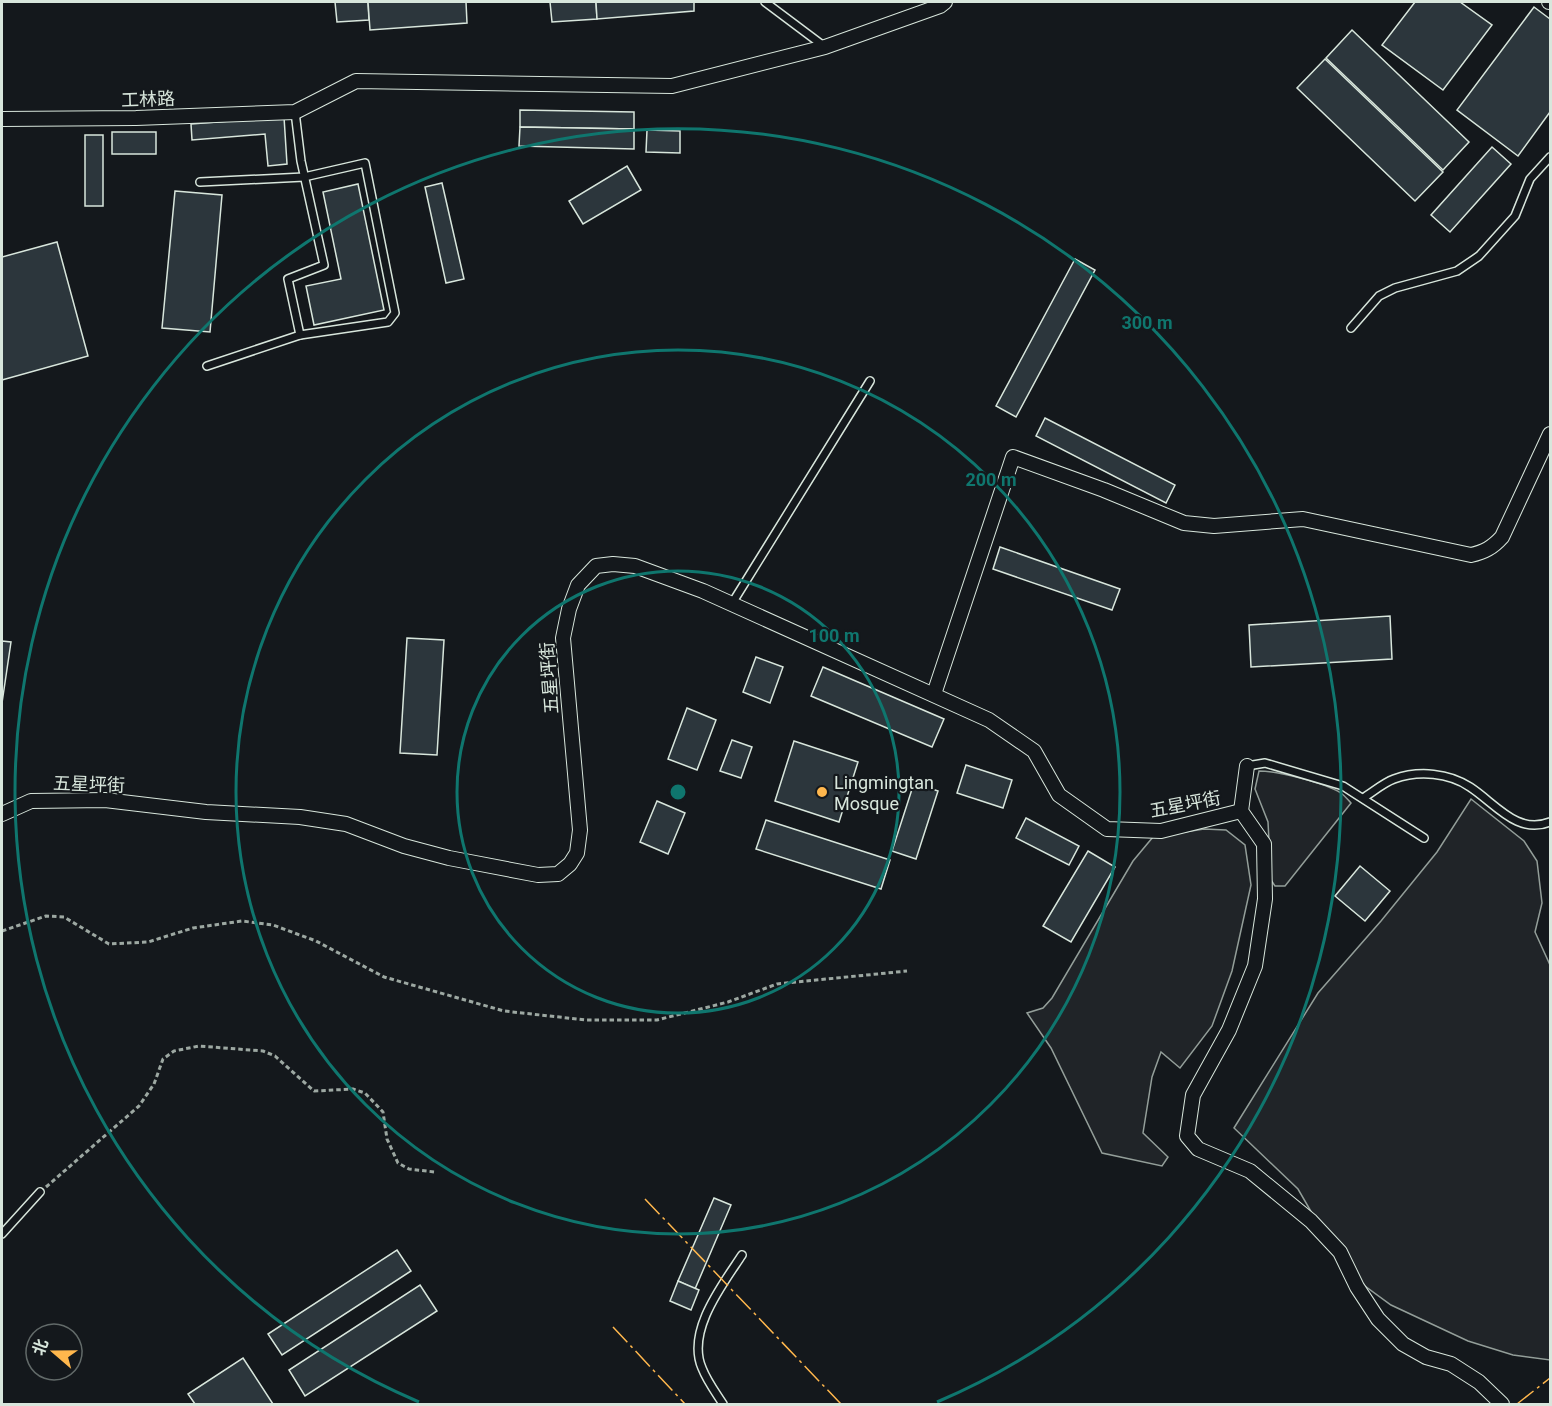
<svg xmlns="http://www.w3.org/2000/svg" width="1552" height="1406" font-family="Roboto,'Noto Sans SC',sans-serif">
<rect width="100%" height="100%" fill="#14181c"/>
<!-- green -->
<g fill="#202428" stroke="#939e99" stroke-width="1.5">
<path d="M1259,771C1278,771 1325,783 1341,793C1345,796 1348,800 1351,803L1285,886H1275L1271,880L1268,822L1255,789Z"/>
<polygon points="1471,799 1524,841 1537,861 1542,903 1535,932 1550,965 1550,1360 1513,1355 1468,1341 1391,1305 1354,1278 1320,1227 1298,1189 1234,1128 1318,993 1381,921 1437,852"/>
<polygon points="1204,829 1226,830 1245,845 1251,885 1232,971 1212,1026 1180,1068 1161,1052 1152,1077 1143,1133 1168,1157 1162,1166 1102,1153 1051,1048 1027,1013 1043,1008 1052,998 1133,861 1153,837"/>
</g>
<!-- building -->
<g fill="#2c363c" stroke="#d8e6dc" stroke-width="1.5">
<polygon points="335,2 368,2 369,20 337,22"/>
<polygon points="368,2 466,2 467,23 370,30"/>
<polygon points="550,2 596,2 597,19 552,22"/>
<polygon points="596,2 694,2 694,11 597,19"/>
<polygon points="1415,2 1460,2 1492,25 1443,90 1382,45"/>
<polygon points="1534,7 1550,19 1550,112 1518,156 1457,110"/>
<polygon points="1352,30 1469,142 1443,170 1326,58"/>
<polygon points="1325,59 1443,172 1415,201 1297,88"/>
<polygon points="520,110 634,112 634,129 520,127"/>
<polygon points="284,117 287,164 268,166 265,134 192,140 191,124"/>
<polygon points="520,127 634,129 634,149 519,146"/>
<polygon points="647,130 680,131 680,153 646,152"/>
<rect x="112" y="132" width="44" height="22"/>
<rect x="85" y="135" width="18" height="71"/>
<polygon points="1492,147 1511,164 1450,232 1431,215"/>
<polygon points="627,166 641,190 583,224 569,201"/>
<polygon points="442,183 464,279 446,283 425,187"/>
<polygon points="358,184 384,310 314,325 306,286 341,279 323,192"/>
<polygon points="175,191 222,195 210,332 162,328"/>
<polygon points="57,242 88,356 2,380 2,257"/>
<polygon points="1075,259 1095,270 1016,417 996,406"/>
<polygon points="1045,418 1175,485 1166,503 1036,436"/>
<polygon points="1000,547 1120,589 1112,610 993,569"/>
<polygon points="1390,616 1392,659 1251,667 1249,625"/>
<polygon points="407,638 444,640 437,755 400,753"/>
<polygon points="2,641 11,642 2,703"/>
<polygon points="756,657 783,667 770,703 743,692"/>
<polygon points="823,667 944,719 932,747 811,696"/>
<polygon points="687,708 716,720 697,770 668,759"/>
<polygon points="732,740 752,747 741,778 720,771"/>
<polygon points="794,741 858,762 839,822 775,801"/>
<polygon points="966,765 1012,780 1003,808 957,793"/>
<polygon points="914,783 938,791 916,859 892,851"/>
<polygon points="657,801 685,813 668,854 640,842"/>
<polygon points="1026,818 1079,846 1069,865 1016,838"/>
<polygon points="766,820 890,860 881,889 756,849"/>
<polygon points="1088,851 1115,867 1071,942 1043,926"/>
<polygon points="1360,866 1390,891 1365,921 1335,896"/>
<polygon points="714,1198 731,1205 695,1289 678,1281"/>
<polygon points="397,1250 411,1271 282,1355 268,1334"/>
<polygon points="678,1281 699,1290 691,1310 670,1301"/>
<polygon points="420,1285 437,1311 305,1396 289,1370"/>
<polygon points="243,1358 273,1404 195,1404 188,1394"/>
</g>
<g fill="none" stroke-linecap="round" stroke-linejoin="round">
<!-- lane casing -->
<g stroke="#d8e6dc" stroke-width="10">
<g id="lane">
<polyline points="765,2 825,47"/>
<polyline points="295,112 301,161 324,265 288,279 300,335"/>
<polyline points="200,182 304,177 365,163 395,313 388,322 300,335 207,366"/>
<polyline points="1351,328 1379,296 1395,288 1457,271 1479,256 1515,216 1530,179 1550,157"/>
<polyline points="731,605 870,381"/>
<polyline points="1247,766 1265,763 1343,786 1424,838"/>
<path d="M1363,798C1373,792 1383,783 1394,779C1419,770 1449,773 1470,787C1496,804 1517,835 1550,822"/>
<polyline points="2,1234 40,1192"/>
<path d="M723,1404C716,1393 707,1381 702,1368C686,1331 723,1284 742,1255"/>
</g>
</g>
<!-- street casing -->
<g stroke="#d8e6dc" stroke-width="16">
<g id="street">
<polyline points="1549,2 1550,2"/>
<polyline points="2,119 136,118 295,112 356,81 672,86 825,47 940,6 945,2"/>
<path d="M934,694L1013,457L1104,490L1184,523L1214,526L1303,519L1471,555C1484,552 1492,548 1502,537L1550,434"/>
<polyline points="1247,766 1241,811 1264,844 1265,899 1255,966 1229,1030 1193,1095 1187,1136 1198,1149 1250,1171 1311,1221 1340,1252 1357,1287 1378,1319 1403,1344 1426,1357 1451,1364 1479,1382 1502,1404"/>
<polyline points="2,814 31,801 105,800 206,812 300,817 346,824 404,846 449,858 538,875 558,874 570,864 577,853 580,830 563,638 569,609 578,585 596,566 613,564 635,566 703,591 989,720 1034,751 1059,795 1107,829 1161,831 1241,811"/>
</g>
</g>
<!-- path -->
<g stroke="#9da8a2" stroke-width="3" stroke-dasharray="4.5 3" stroke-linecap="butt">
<polyline points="2,931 46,916 64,917 109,944 148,942 193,928 242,921 273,925 316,941 384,977 504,1011 586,1020 657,1020 728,1002 777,984 907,971"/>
<polyline points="46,1187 139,1106 154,1084 163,1059 174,1051 199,1046 263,1051 275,1056 314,1091 353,1089 365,1093 383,1112 387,1139 398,1163 409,1169 435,1172"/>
</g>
<!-- lane -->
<use href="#lane" stroke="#14181c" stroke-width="7"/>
<!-- street -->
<use href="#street" stroke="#14181c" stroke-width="14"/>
<!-- power -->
<g stroke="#ffb74d" stroke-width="1.5" stroke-dasharray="21 4.5 3 4.5" stroke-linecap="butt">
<polyline points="645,1199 841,1404"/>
<polyline points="613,1327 685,1404"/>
<polyline points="1517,1404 1550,1378"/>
</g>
</g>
<!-- distance rings -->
<g fill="none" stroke="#0f766e" stroke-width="3">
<circle cx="678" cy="792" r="221"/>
<circle cx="678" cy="792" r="442"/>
<path d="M419 1402A663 663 0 1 1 937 1402"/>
</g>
<!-- markers -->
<circle fill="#ffb74d" stroke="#14181c" stroke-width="2" cx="822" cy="792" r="6"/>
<g text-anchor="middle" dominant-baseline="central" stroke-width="4.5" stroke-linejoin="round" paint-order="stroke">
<!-- street labels -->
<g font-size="18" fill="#d8e6dc" stroke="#14181c">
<text transform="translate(148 99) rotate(-2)">工林路</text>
<text transform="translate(549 678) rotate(-94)">五星坪街</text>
<text transform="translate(89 784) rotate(2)">五星坪街</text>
<text transform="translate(1185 804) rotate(-11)">五星坪街</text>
</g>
<!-- poi labels -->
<g font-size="18" fill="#d8e6dc" stroke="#14181c" text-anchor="start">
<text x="834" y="782">Lingmingtan<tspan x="834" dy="21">Mosque</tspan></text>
</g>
</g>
<circle cx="678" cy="792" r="9" fill="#0f766e" stroke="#14181c" stroke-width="3"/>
<g font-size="18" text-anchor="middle" font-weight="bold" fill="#0f766e" stroke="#14181c" stroke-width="4.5" stroke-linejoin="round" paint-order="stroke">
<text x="1147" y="329">300 m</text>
<text x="991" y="486">200 m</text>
<text x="834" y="642">100 m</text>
</g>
<!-- border -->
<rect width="1552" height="1406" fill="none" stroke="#d8e6dc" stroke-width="6"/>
<!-- north arrow -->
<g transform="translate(54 1352) rotate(290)"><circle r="28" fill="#14181c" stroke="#626a69" stroke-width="1.5"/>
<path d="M0-4.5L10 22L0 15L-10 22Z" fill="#ffb74d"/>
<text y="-9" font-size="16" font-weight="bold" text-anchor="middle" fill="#d8e6dc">北</text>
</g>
</svg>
